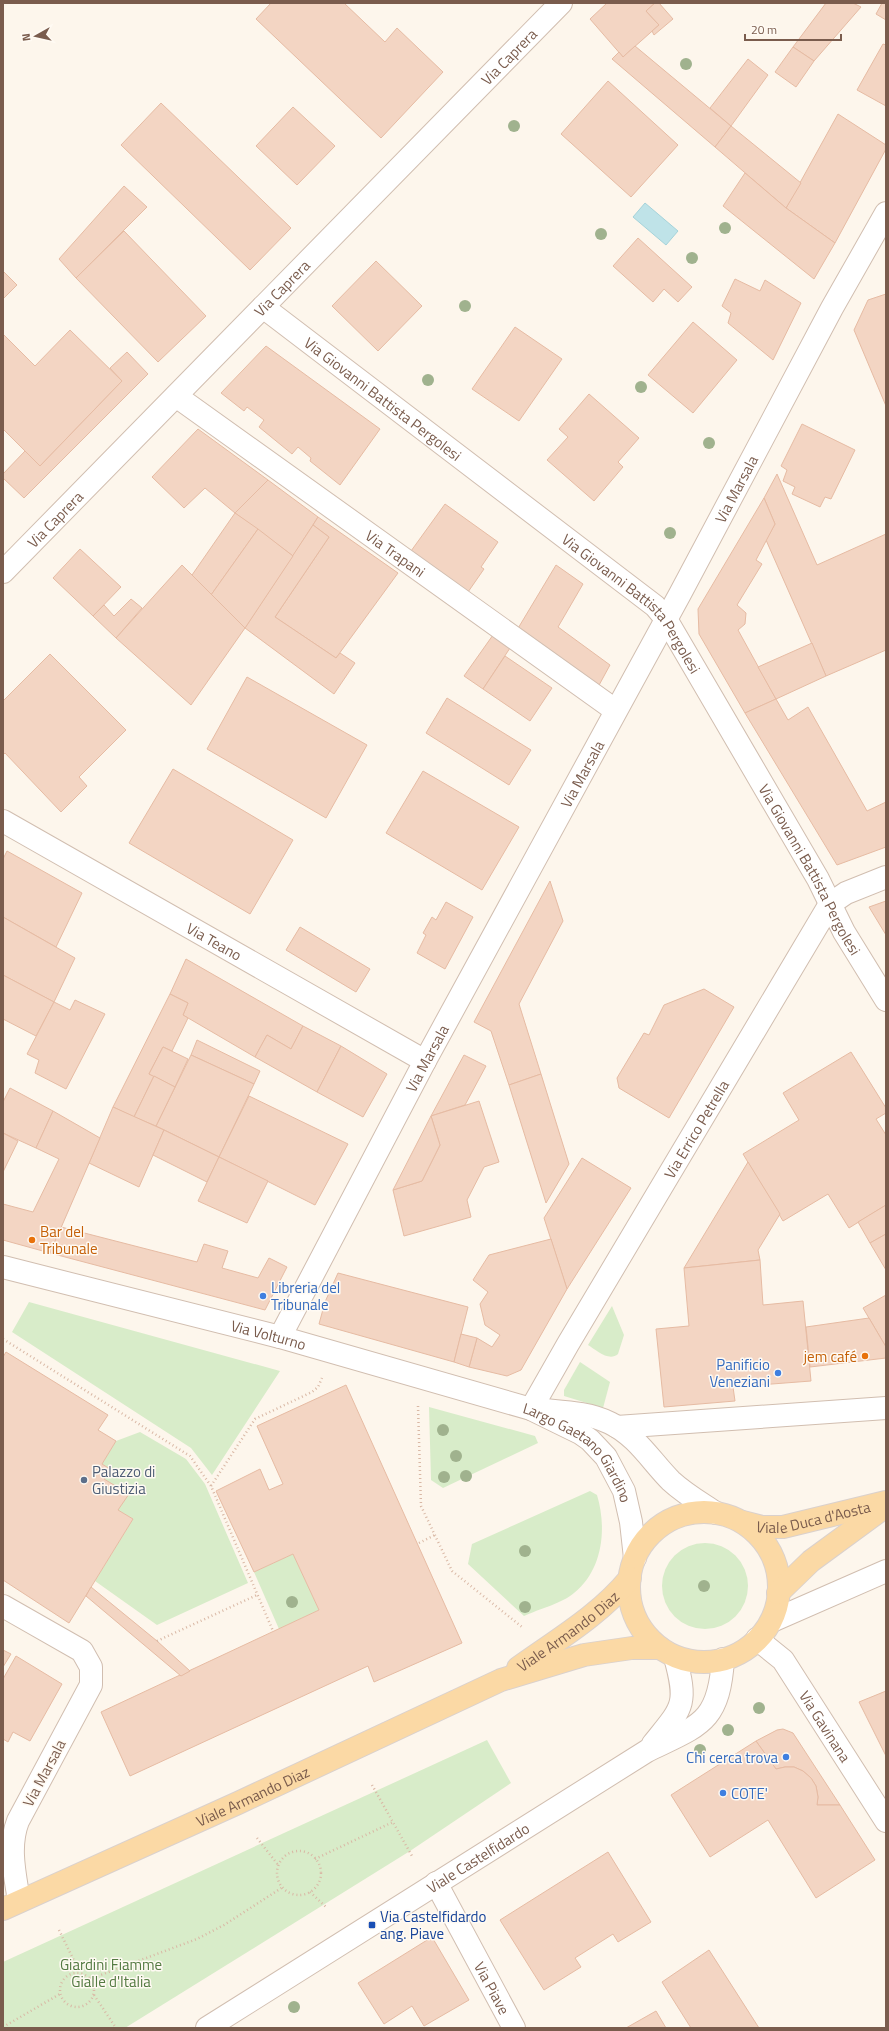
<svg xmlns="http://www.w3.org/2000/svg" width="889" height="2031" font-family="'Titillium Web',sans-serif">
<rect width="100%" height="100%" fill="#fdf6ec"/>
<!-- green -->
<g fill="#d8ecc9">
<polygon points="29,1302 280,1371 212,1475 191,1448 12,1332"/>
<path d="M612,1306L624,1335L618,1354C609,1362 596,1350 588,1345Z"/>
<polygon points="580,1362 610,1382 603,1408 564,1396 564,1390"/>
<polygon points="429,1407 535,1436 538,1443 443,1488 431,1480"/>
<polygon points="140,1432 186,1459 205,1484 248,1583 157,1625 95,1581 133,1519 118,1510 128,1494 104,1479 110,1469 102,1464 116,1441"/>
<path d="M590,1491L597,1495C607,1528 603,1570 574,1593C563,1603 539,1609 524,1616L468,1564L472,1544Z"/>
<circle cx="705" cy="1586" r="43"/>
<polygon points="293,1554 319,1610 279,1629 254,1572"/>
<polygon points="487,1740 511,1783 410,1851 125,2028 3,2028 3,1962"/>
</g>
<!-- water -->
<polygon fill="#bfe3e8" stroke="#a5d3da" points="645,203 678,231 666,245 633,217"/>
<!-- building -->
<g fill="#f3d5c3" stroke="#e6bba3">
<polygon points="271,3 344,3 385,42 397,28 443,72 381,138 256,19"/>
<polygon points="607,3 655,3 646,11 659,25 623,57 590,19"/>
<polygon points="655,3 659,3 673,19 654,35 652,31 659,25 646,11"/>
<polygon points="826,3 853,3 861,7 814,61 793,47"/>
<polygon points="882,3 886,3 886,20 876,14"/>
<polygon points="883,44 886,45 886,106 857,90"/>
<polygon points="635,46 731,126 715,147 612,59 619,52 623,57"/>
<polygon points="793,47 814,61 796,87 775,72"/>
<polygon points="748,59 768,75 731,126 710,108"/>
<polygon points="608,81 678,145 631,197 561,134"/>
<polygon points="161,103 291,228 250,270 121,145"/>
<polygon points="293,107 335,146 297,185 256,146"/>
<polygon points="838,114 886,145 886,149 835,243 786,208"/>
<polygon points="731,126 801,183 786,208 715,147"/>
<polygon points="745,173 786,208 835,243 814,279 723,206"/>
<polygon points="124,186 147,207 76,278 59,259"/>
<polygon points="124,231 206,316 158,362 76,278"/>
<polygon points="638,238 692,287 678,302 664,289 653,302 613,266"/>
<polygon points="376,261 422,306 378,351 332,306"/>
<polygon points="3,271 17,285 3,299"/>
<polygon points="735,279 760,291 765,280 801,303 773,360 728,323 731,313 722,306"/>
<polygon points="886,294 886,406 854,330 868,300"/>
<polygon points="693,322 737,360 693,413 648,375"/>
<polygon points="515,327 562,359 519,421 472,389"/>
<polygon points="70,330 122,381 40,466 3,429 3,334 35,366"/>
<polygon points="266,346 380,429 340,485 310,461 311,458 298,447 292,454 259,427 264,420 247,407 244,411 221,393"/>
<polygon points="127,352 148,374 24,498 3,478 3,474 25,451 40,466 122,381 110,368"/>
<polygon points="589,394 639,438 618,462 623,467 594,501 547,460 568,437 559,429"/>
<polygon points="802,424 855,450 831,499 825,497 820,507 792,494 795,487 783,481 787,470 781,466"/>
<polygon points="198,429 268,480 235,513 205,488 184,508 152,477"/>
<polygon points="777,474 817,565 886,534 886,650 826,676 766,540 775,524 764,498"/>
<polygon points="268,480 318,517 293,556 235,513"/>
<polygon points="764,498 775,524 756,560 762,564 737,605 746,613 745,624 738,630 776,699 745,713 699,634 698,609"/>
<polygon points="445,504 498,542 481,567 484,569 468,592 411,551"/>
<polygon points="235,513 258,529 211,595 192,575"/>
<polygon points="318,517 398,573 336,658 275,617 329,537 313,525"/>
<polygon points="313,525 329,537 275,617 336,658 340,653 355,663 334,694 245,628"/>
<polygon points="258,529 293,556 245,628 211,595"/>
<polygon points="80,549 121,587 93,616 53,578"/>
<polygon points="182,565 245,628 191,705 116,638"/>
<polygon points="556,565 583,584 558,627 610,665 598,687 517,630"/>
<polygon points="131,599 142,608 116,638 93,616 104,605 114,616"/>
<polygon points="493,635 510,648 483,689 464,676"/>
<polygon points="812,643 826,676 776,699 758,667"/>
<polygon points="50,654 126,730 79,777 87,786 61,812 5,753 3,755 3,701"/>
<polygon points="505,656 552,688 530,721 483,689"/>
<polygon points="247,677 367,745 326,818 207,749"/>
<polygon points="447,698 531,750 509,785 426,733"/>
<polygon points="776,699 788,720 808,707 867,811 886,802 886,847 837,865 745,713"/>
<polygon points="173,769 293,840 250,914 129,843"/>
<polygon points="423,771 519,827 482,890 386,833"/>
<polygon points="7,851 82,893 56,947 3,917 3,859"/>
<polygon points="550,881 563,921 519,1004 541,1074 509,1085 491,1031 474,1022"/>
<polygon points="886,901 886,935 869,907"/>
<polygon points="446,902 473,917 445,969 417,953 426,935 423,933 432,917 436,920"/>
<polygon points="3,917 75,958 54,1002 3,975"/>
<polygon points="300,927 370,969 356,992 286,950"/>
<polygon points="186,959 303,1026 291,1049 267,1035 255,1057 183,1015 188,1003 170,994"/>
<polygon points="3,975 54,1002 36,1036 3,1019"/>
<polygon points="704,989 734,1007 669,1118 619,1088 617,1078 644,1033 649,1035 664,1005"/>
<polygon points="170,994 188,1003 183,1015 188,1018 172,1051 163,1047 149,1074 154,1076 134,1117 113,1107"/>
<polygon points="75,1000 105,1014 66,1089 35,1073 39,1060 27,1054 54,1002 70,1010"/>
<polygon points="303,1026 341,1046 317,1092 255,1057 267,1035 291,1049"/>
<polygon points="197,1040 260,1071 254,1084 191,1055"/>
<polygon points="341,1046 387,1074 363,1117 317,1092"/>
<polygon points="163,1047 188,1059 175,1087 149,1074"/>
<polygon points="851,1052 886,1108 886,1113 876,1119 886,1135 886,1205 849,1228 828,1194 783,1221 743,1154 799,1120 783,1093"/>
<polygon points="191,1055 254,1084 219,1157 156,1126"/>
<polygon points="464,1055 486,1066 465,1105 431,1116"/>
<polygon points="541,1074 569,1164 546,1203 509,1085"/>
<polygon points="154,1076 175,1087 156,1126 134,1117"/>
<polygon points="10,1088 53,1111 36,1148 3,1133 3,1102"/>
<polygon points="249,1096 348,1144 315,1205 219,1157"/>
<polygon points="479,1101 499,1162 484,1167 467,1200 471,1217 404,1236 393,1190 422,1181 440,1145 431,1116"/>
<polygon points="113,1107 164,1130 139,1187 89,1163"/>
<polygon points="53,1111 100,1138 50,1253 3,1240 3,1204 33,1212 59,1159 36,1148"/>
<polygon points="431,1116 440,1145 422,1181 393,1190"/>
<polygon points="164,1130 219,1157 207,1182 153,1155"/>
<polygon points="3,1133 18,1141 3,1172"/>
<polygon points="219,1157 268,1181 247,1223 198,1201"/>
<polygon points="582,1158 631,1188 567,1289 544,1218"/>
<polygon points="748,1162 780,1214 758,1250 760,1260 684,1268"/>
<polygon points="886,1205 886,1234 870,1243 858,1222"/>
<polygon points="61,1227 197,1262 204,1244 228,1251 222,1268 258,1278 269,1258 287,1267 265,1310 50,1253"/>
<polygon points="886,1234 886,1270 870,1243"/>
<polygon points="551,1239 567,1289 521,1370 507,1376 469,1367 477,1338 492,1347 500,1335 485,1325 480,1304 488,1292 473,1280 489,1255"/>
<polygon points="760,1260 763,1305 803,1301 811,1381 733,1387 735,1401 664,1407 656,1329 689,1326 684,1268"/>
<polygon points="338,1273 468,1307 454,1362 319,1324 325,1302"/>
<polygon points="886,1295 886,1347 863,1308"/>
<polygon points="869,1318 886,1347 886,1358 810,1367 806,1327"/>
<polygon points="461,1334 477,1338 469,1367 454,1362"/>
<polygon points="6,1352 108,1415 98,1430 116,1441 102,1464 110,1469 104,1479 129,1494 118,1510 133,1519 69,1623 3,1580 3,1357"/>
<polygon points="346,1385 462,1643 374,1682 368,1666 130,1776 101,1712 319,1610 293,1554 254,1572 216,1491 260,1469 269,1490 283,1484 257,1426"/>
<polygon points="91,1587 157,1641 190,1671 181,1676 86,1596"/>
<polygon points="3,1650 11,1654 3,1667"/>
<polygon points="16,1656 62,1684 30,1741 13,1732 8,1742 3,1739 3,1679"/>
<polygon points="886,1691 886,1756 859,1702"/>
<polygon points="783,1729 793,1733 840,1805 817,1805 818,1797 816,1786 811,1778 803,1771 794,1767 785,1767 776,1769 756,1741 777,1730"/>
<polygon points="756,1741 776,1769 785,1767 794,1767 803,1771 811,1778 816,1786 818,1797 817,1805 840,1805 875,1860 816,1898 768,1820 710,1857 671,1795"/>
<polygon points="608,1852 651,1922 618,1942 613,1934 575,1958 581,1967 544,1990 500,1920"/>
<polygon points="432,1937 469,2000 424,2026 412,2006 384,2024 358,1983"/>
<polygon points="709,1950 759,2028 691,2028 662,1982"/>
<polygon points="656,2011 666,2028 626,2028"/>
</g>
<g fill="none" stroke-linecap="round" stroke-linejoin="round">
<!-- minor casing -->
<g stroke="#d1beb0" stroke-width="24">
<g id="minor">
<path id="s1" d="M263,307L655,606L666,619L818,879L844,932L886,1000"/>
<path id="s2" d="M176,396L615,710"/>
<path id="s3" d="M3,572L561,3"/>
<path id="s4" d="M3,821L425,1061"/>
<path id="s5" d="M3,1267L280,1337L531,1409L580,1433L590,1440L606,1457L624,1491L631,1522L635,1558"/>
<path id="s6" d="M280,1337L425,1061L680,594L832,308L886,213"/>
<path id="s7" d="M531,1409L568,1344L830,904L846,893L886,877"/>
<path d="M545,1410C567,1412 590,1413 610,1423C637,1436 651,1461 671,1481C685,1494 701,1503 716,1513"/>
<polyline points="617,1427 886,1408"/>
<path d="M3,1606L82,1651L91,1667V1685L18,1821C8,1847 15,1874 19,1901"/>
<polyline points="772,1621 886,1571"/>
<path id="s8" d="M757,1639L783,1660L886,1821"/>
<path d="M653,1744C683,1707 688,1705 675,1657"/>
<path id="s9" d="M436,1883L514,2028"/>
<path id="s10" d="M207,2028L647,1751C700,1725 719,1723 723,1659"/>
</g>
</g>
<!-- major casing -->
<g stroke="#dad1cd" stroke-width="24">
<g id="major">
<circle cx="704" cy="1587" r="75"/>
<path id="s11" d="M743,1522L762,1527H783L886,1502"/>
<polyline points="778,1593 811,1561 886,1506"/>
<path id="s12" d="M518,1668C557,1640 600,1615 630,1578"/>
<path id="s13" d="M3,1909L238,1803L501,1680L584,1655L632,1648H660"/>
</g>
</g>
<!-- path -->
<g stroke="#d9b8a5" stroke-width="2.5" stroke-dasharray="1 3" stroke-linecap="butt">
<polyline points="3,1339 190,1456 211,1486 273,1631"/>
<polyline points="418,1406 421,1506 452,1571 522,1627"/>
<polyline points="211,1486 255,1419 312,1392 318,1387 322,1378"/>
<polyline points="419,1543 435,1535"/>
<polyline points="157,1641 257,1595"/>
<polyline points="372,1785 412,1856"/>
<polyline points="257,1838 279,1866"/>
<circle cx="299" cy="1873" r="22"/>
<polyline points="315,1859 393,1822"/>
<polyline points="310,1892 327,1908"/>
<polyline points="59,1930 80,1973"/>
<circle cx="77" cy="1990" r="17"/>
<polyline points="90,1979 197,1939 224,1925 283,1887"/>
<polyline points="94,1995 116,2028"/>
<polyline points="3,2027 60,1994"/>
</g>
<!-- minor -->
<use href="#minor" stroke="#fff" stroke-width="22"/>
<!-- major -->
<use href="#major" stroke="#fbd9a5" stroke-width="22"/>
</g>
<!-- trees -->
<g fill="#a0b28e">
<circle cx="686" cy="64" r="6"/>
<circle cx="514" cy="126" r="6"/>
<circle cx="725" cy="228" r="6"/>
<circle cx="601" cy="234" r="6"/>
<circle cx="692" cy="258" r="6"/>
<circle cx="465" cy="306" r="6"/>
<circle cx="428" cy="380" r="6"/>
<circle cx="641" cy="387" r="6"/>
<circle cx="709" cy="443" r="6"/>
<circle cx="670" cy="533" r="6"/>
<circle cx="443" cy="1430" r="6"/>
<circle cx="456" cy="1456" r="6"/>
<circle cx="466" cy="1476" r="6"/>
<circle cx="444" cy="1477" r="6"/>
<circle cx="525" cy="1551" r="6"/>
<circle cx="704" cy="1586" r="6"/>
<circle cx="292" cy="1602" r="6"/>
<circle cx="525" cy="1607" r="6"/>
<circle cx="759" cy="1708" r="6"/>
<circle cx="728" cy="1730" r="6"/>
<circle cx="700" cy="1750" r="6"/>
<circle cx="294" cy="2007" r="6"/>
</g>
<!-- markers -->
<g fill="#e8710a" stroke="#fffaf3" stroke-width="1.5">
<circle cx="32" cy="1240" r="4"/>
<circle cx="865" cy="1356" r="4"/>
</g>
<g fill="#3f7fe0" stroke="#fffaf3" stroke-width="1.5">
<circle cx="263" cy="1296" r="4"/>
<circle cx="778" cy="1373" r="4"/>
<circle cx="786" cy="1757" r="4"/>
<circle cx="723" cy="1793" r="4"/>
</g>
<circle fill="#5c6f8a" stroke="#fffaf3" stroke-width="1.5" cx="84" cy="1480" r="4"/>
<rect fill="#1a4fb4" stroke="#fffaf3" stroke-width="1.5" x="368" y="1921" width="8" height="8" rx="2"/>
<g text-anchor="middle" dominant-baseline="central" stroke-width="3" stroke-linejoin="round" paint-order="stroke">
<!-- street labels -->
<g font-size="15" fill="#7a5c4d" stroke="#fffaf3">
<text stroke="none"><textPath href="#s3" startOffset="722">Via Caprera</textPath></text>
<text stroke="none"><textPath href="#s3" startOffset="398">Via Caprera</textPath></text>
<text stroke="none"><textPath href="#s1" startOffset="151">Via Giovanni Battista Pergolesi</textPath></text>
<text stroke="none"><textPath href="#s6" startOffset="963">Via Marsala</textPath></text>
<text stroke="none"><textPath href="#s3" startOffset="74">Via Caprera</textPath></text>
<text stroke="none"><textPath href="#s2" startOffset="270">Via Trapani</textPath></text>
<text stroke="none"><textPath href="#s1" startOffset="475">Via Giovanni Battista Pergolesi</textPath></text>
<text stroke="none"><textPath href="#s6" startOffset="639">Via Marsala</textPath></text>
<text stroke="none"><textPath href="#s1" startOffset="799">Via Giovanni Battista Pergolesi</textPath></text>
<text stroke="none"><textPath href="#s4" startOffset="243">Via Teano</textPath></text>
<text stroke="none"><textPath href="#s6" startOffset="315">Via Marsala</textPath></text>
<text stroke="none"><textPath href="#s7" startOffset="325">Via Errico Petrella</textPath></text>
<text stroke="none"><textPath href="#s5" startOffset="274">Via Volturno</textPath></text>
<text stroke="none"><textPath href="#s5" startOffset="613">Largo Gaetano Giardino</textPath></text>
<text stroke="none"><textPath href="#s11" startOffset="72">Viale Duca d'Aosta</textPath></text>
<text stroke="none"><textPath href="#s12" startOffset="62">Viale Armando Diaz</textPath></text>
<text stroke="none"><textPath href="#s8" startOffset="112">Via Gavinana</textPath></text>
<text transform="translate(44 1773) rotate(-62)">Via Marsala</text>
<text stroke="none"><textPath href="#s13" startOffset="274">Viale Armando Diaz</textPath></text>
<text stroke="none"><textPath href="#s10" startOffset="320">Viale Castelfidardo</textPath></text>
<text stroke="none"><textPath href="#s9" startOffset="119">Via Piave</textPath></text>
</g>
<!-- food labels -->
<g font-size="15" fill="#c56008" stroke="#fffaf3" text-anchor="start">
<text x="40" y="1231">Bar del<tspan x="40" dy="17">Tribunale</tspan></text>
<text x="857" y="1356" text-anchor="end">jem café</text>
</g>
<!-- shop labels -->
<g font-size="15" fill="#366cbe" stroke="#fffaf3" text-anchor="start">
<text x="271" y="1287">Libreria del<tspan x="271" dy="17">Tribunale</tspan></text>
<text x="770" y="1364" text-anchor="end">Panificio<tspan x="770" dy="17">Veneziani</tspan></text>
<text x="778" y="1757" text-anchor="end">Chi cerca trova</text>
<text x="731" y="1793">COTE'</text>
</g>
<!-- service labels -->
<g font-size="15" fill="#4e5e75" stroke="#fffaf3" text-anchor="start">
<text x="92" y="1471">Palazzo di<tspan x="92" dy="17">Giustizia</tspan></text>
</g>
<!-- transit labels -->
<g font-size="15" fill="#164399" stroke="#fffaf3" text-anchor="start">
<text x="380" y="1916">Via Castelfidardo<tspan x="380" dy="17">ang. Piave</tspan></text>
</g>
<!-- park labels -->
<g font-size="15" fill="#537a41" stroke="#fffaf3">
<text x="111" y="1964">Giardini Fiamme<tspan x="111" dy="17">Gialle d'Italia</tspan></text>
</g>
</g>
<!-- border -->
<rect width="889" height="2031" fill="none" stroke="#7a5c4d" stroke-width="8"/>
<!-- north arrow -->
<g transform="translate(36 36) rotate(262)" stroke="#fffaf3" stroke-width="3" paint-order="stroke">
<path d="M0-3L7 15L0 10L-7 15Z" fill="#7a5c4d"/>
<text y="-6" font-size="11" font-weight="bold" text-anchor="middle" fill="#7a5c4d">N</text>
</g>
<!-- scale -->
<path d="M745 34v6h96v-6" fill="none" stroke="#7a5c4d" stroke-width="2"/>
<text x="751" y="34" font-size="12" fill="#7a5c4d" stroke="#fffaf3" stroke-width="3" paint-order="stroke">20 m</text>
</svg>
